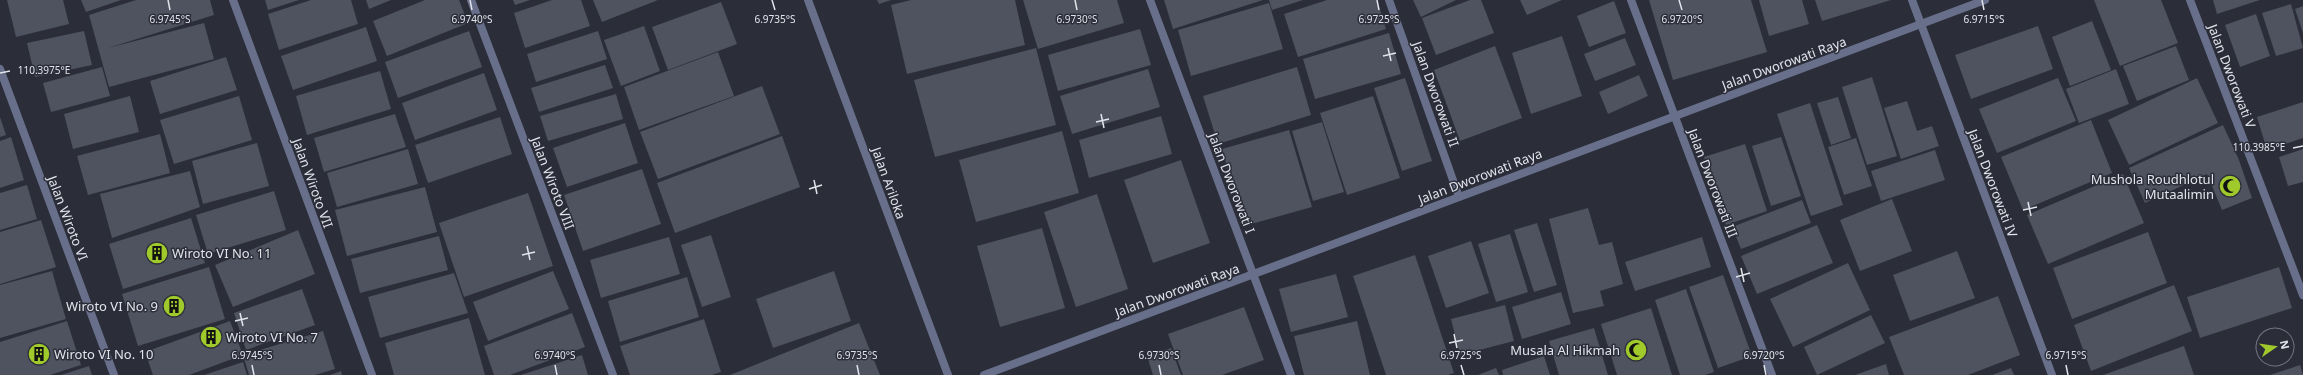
<svg xmlns="http://www.w3.org/2000/svg" width="2303" height="375" font-family="'Noto Sans',sans-serif">
<rect width="100%" height="100%" fill="#2b2d39"/>
<!-- building -->
<g fill="#4f525f">
<polygon points="7,0 63,0 69,24 16,37"/>
<polygon points="81,0 121,0 86,12"/>
<polygon points="136,0 210,0 214,15 108,48 204,23 214,59 109,87 89,15"/>
<polygon points="265,0 299,0 268,10"/>
<polygon points="311,0 351,0 358,24 279,50 268,14"/>
<polygon points="366,0 391,0 369,9"/>
<polygon points="425,0 459,0 468,23 387,56 373,21"/>
<polygon points="513,0 530,0 515,5"/>
<polygon points="552,0 581,0 590,26 525,48 514,13"/>
<polygon points="593,0 658,0 602,22"/>
<polygon points="877,0 891,0 879,4"/>
<polygon points="911,0 1015,0 1025,45 907,74 891,5"/>
<polygon points="1023,0 1117,0 1124,23 1038,49"/>
<polygon points="1164,0 1263,0 1173,29"/>
<polygon points="1269,0 1303,0 1272,10"/>
<polygon points="1327,0 1377,0 1386,29 1298,57 1284,14"/>
<polygon points="1413,0 1456,0 1421,17"/>
<polygon points="1470,0 1481,0 1494,33 1436,55 1422,18"/>
<polygon points="1520,0 1562,0 1527,15"/>
<polygon points="1649,0 1751,0 1767,52 1673,80"/>
<polygon points="1759,0 1802,0 1809,24 1769,36"/>
<polygon points="1815,0 1891,0 1822,21"/>
<polygon points="2094,0 2161,0 2178,43 2120,66"/>
<polygon points="2213,0 2260,0 2217,14"/>
<polygon points="1614,1 1626,33 1589,47 1577,16"/>
<polygon points="721,2 737,44 668,70 652,27"/>
<polygon points="1269,3 1283,49 1191,76 1178,30"/>
<polygon points="2291,4 2303,48 2276,56 2262,13"/>
<polygon points="2303,6 2303,33 2295,9"/>
<polygon points="2256,14 2270,56 2240,67 2225,25"/>
<polygon points="2092,21 2111,70 2070,86 2052,37"/>
<polygon points="644,26 660,71 621,86 604,40"/>
<polygon points="2038,26 2053,69 1971,99 1955,55"/>
<polygon points="366,27 377,61 293,90 281,56"/>
<polygon points="1140,29 1151,65 1058,91 1048,55"/>
<polygon points="84,31 92,65 35,77 27,43"/>
<polygon points="469,31 482,67 398,98 385,62"/>
<polygon points="598,31 607,59 536,82 527,54"/>
<polygon points="1389,33 1401,74 1315,99 1303,59"/>
<polygon points="1562,36 1582,96 1531,114 1512,53"/>
<polygon points="1625,38 1636,65 1595,81 1584,54"/>
<polygon points="1495,46 1522,118 1460,141 1434,70"/>
<polygon points="2176,46 2189,80 2137,101 2123,66"/>
<polygon points="1036,48 1056,125 935,157 914,80"/>
<polygon points="718,52 734,96 639,130 624,87"/>
<polygon points="226,57 237,90 160,114 150,81"/>
<polygon points="605,65 613,88 539,112 531,88"/>
<polygon points="102,67 110,96 51,112 43,83"/>
<polygon points="1297,67 1311,115 1218,144 1203,96"/>
<polygon points="1148,69 1160,107 1072,134 1060,96"/>
<polygon points="2116,69 2129,104 2079,123 2066,89"/>
<polygon points="380,71 391,109 307,135 296,96"/>
<polygon points="484,73 497,110 415,140 402,103"/>
<polygon points="1639,75 1648,96 1608,114 1599,92"/>
<polygon points="1872,77 1897,156 1867,165 1842,87"/>
<polygon points="1405,78 1432,161 1402,171 1374,88"/>
<polygon points="2058,78 2076,121 1997,153 1979,109"/>
<polygon points="2197,78 2218,123 2129,165 2108,120"/>
<polygon points="762,86 780,134 658,179 640,132"/>
<polygon points="616,94 623,119 548,141 540,116"/>
<polygon points="130,96 139,132 73,149 64,114"/>
<polygon points="239,96 252,140 174,164 160,120"/>
<polygon points="1373,96 1400,178 1347,195 1320,113"/>
<polygon points="1838,97 1851,138 1831,145 1817,103"/>
<polygon points="1907,101 1917,131 1932,126 1939,146 1901,159 1884,108"/>
<polygon points="2303,102 2303,138 2267,150 2257,117"/>
<polygon points="1810,103 1843,205 1811,216 1777,114"/>
<polygon points="395,114 406,147 324,172 314,138"/>
<polygon points="1161,116 1172,154 1089,178 1079,140"/>
<polygon points="0,117 6,135 0,137"/>
<polygon points="500,117 512,154 428,183 415,145"/>
<polygon points="2091,120 2112,173 2023,210 2001,157"/>
<polygon points="1322,122 1344,192 1313,201 1292,131"/>
<polygon points="625,123 638,163 567,187 553,148"/>
<polygon points="2223,125 2239,160 2252,198 2222,210 2207,174 2145,203 2129,168"/>
<polygon points="1289,130 1312,207 1244,226 1222,149"/>
<polygon points="1062,131 1079,193 976,222 959,160"/>
<polygon points="160,134 170,173 88,195 77,156"/>
<polygon points="782,136 800,187 675,233 657,183"/>
<polygon points="11,137 24,180 0,188 0,141"/>
<polygon points="1781,137 1801,196 1771,206 1752,146"/>
<polygon points="1856,138 1872,186 1844,195 1828,147"/>
<polygon points="257,143 269,186 203,204 192,161"/>
<polygon points="1745,144 1767,211 1726,225 1704,157"/>
<polygon points="408,149 418,184 337,207 327,173"/>
<polygon points="2303,149 2303,182 2288,186 2279,157"/>
<polygon points="1935,150 1945,180 1881,201 1871,171"/>
<polygon points="1181,160 1210,243 1153,263 1124,180"/>
<polygon points="642,169 661,224 583,251 564,195"/>
<polygon points="190,171 200,207 112,238 100,194"/>
<polygon points="2123,174 2144,223 2048,264 2027,215"/>
<polygon points="27,185 37,219 0,230 0,193"/>
<polygon points="425,187 437,232 347,256 335,210"/>
<polygon points="274,191 286,230 208,254 196,215"/>
<polygon points="528,193 553,266 464,297 439,223"/>
<polygon points="1097,194 1128,289 1076,307 1044,212"/>
<polygon points="1892,199 1912,251 1860,271 1840,220"/>
<polygon points="1802,200 1811,223 1741,249 1732,227"/>
<polygon points="1588,208 1599,245 1612,242 1623,284 1600,291 1604,306 1573,313 1549,219"/>
<polygon points="191,218 205,263 123,289 109,244"/>
<polygon points="41,220 56,267 0,284 0,232"/>
<polygon points="1537,223 1557,285 1534,292 1514,230"/>
<polygon points="1817,225 1833,263 1757,294 1741,256"/>
<polygon points="1042,228 1065,308 1000,327 977,246"/>
<polygon points="298,230 315,274 233,307 215,265"/>
<polygon points="2148,232 2167,283 2072,319 2053,268"/>
<polygon points="1510,234 1528,292 1496,302 1478,244"/>
<polygon points="711,235 731,297 702,307 681,245"/>
<polygon points="439,236 448,270 360,293 351,259"/>
<polygon points="669,237 680,274 601,298 590,260"/>
<polygon points="1702,237 1711,267 1635,291 1625,262"/>
<polygon points="1471,241 1489,293 1446,308 1428,256"/>
<polygon points="1957,251 1975,298 1910,321 1893,275"/>
<polygon points="1415,255 1454,373 1448,375 1386,375 1353,276"/>
<polygon points="1848,263 1870,310 1793,347 1770,299"/>
<polygon points="209,267 225,319 138,346 122,294"/>
<polygon points="2279,267 2292,308 2200,338 2187,297"/>
<polygon points="52,271 66,319 0,338 0,285"/>
<polygon points="553,271 569,309 488,341 473,302"/>
<polygon points="834,271 851,321 773,348 756,299"/>
<polygon points="454,273 468,313 380,338 368,297"/>
<polygon points="1336,274 1348,317 1291,332 1279,289"/>
<polygon points="1723,275 1752,356 1718,368 1689,287"/>
<polygon points="687,277 699,317 620,342 608,301"/>
<polygon points="2174,285 2192,331 2091,371 2074,325"/>
<polygon points="302,289 315,325 246,350 234,313"/>
<polygon points="1686,289 1714,372 1705,375 1680,375 1655,300"/>
<polygon points="1561,292 1571,324 1522,339 1512,307"/>
<polygon points="1998,296 2020,355 1968,375 1904,375 1889,337"/>
<polygon points="1505,305 1514,341 1460,355 1451,319"/>
<polygon points="1244,307 1264,360 1222,375 1183,375 1168,334"/>
<polygon points="1651,308 1672,375 1617,375 1601,324"/>
<polygon points="572,313 585,347 510,375 494,375 484,346"/>
<polygon points="1871,315 1885,343 1817,375 1804,347"/>
<polygon points="469,318 485,375 394,375 385,343"/>
<polygon points="704,319 721,372 712,375 630,375 620,346"/>
<polygon points="67,321 81,365 50,375 0,375 0,342"/>
<polygon points="230,321 243,355 189,375 153,375 145,352"/>
<polygon points="1357,321 1370,375 1304,375 1294,336"/>
<polygon points="859,323 880,375 730,375"/>
<polygon points="1594,328 1608,375 1559,375 1549,341"/>
<polygon points="323,331 335,369 315,375 249,375 243,355"/>
<polygon points="2184,346 2194,375 2103,375"/>
<polygon points="1171,348 1181,375 1153,375 1147,356"/>
<polygon points="582,355 588,375 521,375"/>
<polygon points="1544,356 1550,375 1503,375 1502,370"/>
<polygon points="243,362 247,375 204,375"/>
<polygon points="1886,364 1889,375 1855,375"/>
<polygon points="2300,365 2303,375 2270,375"/>
<polygon points="89,366 92,375 61,375"/>
<polygon points="1496,368 1499,375 1478,375"/>
<polygon points="2011,368 2014,375 1992,375"/>
<polygon points="341,371 342,375 330,375"/>
</g>
<g fill="none" stroke-linecap="round" stroke-linejoin="round">
<!-- street -->
<g stroke="#686f8a" stroke-width="8">
<polyline points="233,0 372,375"/>
<polyline points="471,0 613,375"/>
<polyline points="808,0 948,375"/>
<polyline points="1150,0 1291,375"/>
<polyline points="1389,0 1459,197"/>
<polyline points="1631,0 1772,375"/>
<polyline points="1912,0 2052,375"/>
<polyline points="2190,0 2303,295"/>
<polyline points="0,69 114,375"/>
<polyline points="984,375 1985,0"/>
</g>
</g>
<!-- ticks -->
<path fill="none" stroke="#e2e4ec" stroke-width="1.5" d="M168,0L170,10M470,0L472,10M772,0L775,10M1075,0L1077,10M1377,0L1379,10M1679,0L1682,10M1982,0L1984,10M1388,48L1391,61M1383,56L1396,53M0,73L10,71M1101,114L1104,128M1096,122L1109,119M2293,148L2303,146M814,180L817,194M809,189L822,185M2028,202L2031,216M2023,210L2037,207M527,246L530,260M522,255L535,252M1741,268L1744,282M1736,277L1750,273M240,313L243,326M235,321L248,318M1454,334L1457,348M1449,343L1463,340M252,365L254,375M555,365L557,375M857,365L859,375M1159,365L1161,375M1461,365L1464,375M1764,365L1766,375M2066,365L2068,375"/>
<!-- icons -->
<defs>
<g id="mosque-disc" transform="scale(1.15)"><circle r="9.5" fill="#a0c92c" stroke="#2b2d39"/><path d="M3.5-4.9A6 6 0 1 0 3.5 4.9A5 5 0 1 1 3.5-4.9Z" fill="#111"/></g>
<g id="building-disc" transform="scale(1.15)"><circle r="9.5" fill="#a0c92c" stroke="#2b2d39"/><path d="M-4-6H4V6H1V3H-1V6H-4ZM-2.5-4.3h1.7v1.8h-1.7ZM.8-4.3h1.7v1.8H.8ZM-2.5-1h1.7V.8h-1.7ZM.8-1h1.7V.8H.8Z" fill="#111"/></g>
</defs>
<g fill-rule="evenodd">
<use href="#mosque-disc" x="2230" y="186"/>
<use href="#building-disc" x="157" y="253"/>
<use href="#building-disc" x="174" y="306"/>
<use href="#building-disc" x="211" y="337"/>
<use href="#mosque-disc" x="1636" y="350"/>
<use href="#building-disc" x="39" y="354"/>
</g>
<g text-anchor="middle" dominant-baseline="central" stroke-width="3" stroke-linejoin="round" paint-order="stroke">
<!-- street labels -->
<g font-size="13" fill="#e2e4ec" stroke="#2b2d39">
<text transform="translate(1784 63) rotate(-20)">Jalan Dworowati Raya</text>
<text transform="translate(2232 76) rotate(69)">Jalan Dworowati V</text>
<text transform="translate(1436 94) rotate(70)">Jalan Dworowati II</text>
<text transform="translate(1480 176) rotate(-21)">Jalan Dworowati Raya</text>
<text transform="translate(313 183) rotate(70)">Jalan Wiroto VII</text>
<text transform="translate(553 183) rotate(69)">Jalan Wiroto VIII</text>
<text transform="translate(889 183) rotate(70)">Jalan Ariloka</text>
<text transform="translate(1232 183) rotate(69)">Jalan Dworowati I</text>
<text transform="translate(1713 183) rotate(69)">Jalan Dworowati III</text>
<text transform="translate(1993 183) rotate(69)">Jalan Dworowati IV</text>
<text transform="translate(68 218) rotate(69)">Jalan Wiroto VI</text>
<text transform="translate(1177 290) rotate(-20)">Jalan Dworowati Raya</text>
</g>
<!-- poi labels -->
<g font-size="13" fill="#e2e4ec" stroke="#2b2d39" text-anchor="end">
<text x="2214" y="179">Mushola Roudhlotul<tspan x="2214" dy="15">Mutaalimin</tspan></text>
<text x="172" y="253" text-anchor="start">Wiroto VI No. 11</text>
<text x="158" y="306">Wiroto VI No. 9</text>
<text x="226" y="337" text-anchor="start">Wiroto VI No. 7</text>
<text x="1620" y="350">Musala Al Hikmah</text>
<text x="54" y="354" text-anchor="start">Wiroto VI No. 10</text>
</g>
</g>
<g font-size="10" text-anchor="middle" fill="#e2e4ec" stroke="#2b2d39" stroke-width="3" stroke-linejoin="round" paint-order="stroke">
<text x="170" y="23">6.9745°S</text>
<text x="472" y="23">6.9740°S</text>
<text x="775" y="23">6.9735°S</text>
<text x="1077" y="23">6.9730°S</text>
<text x="1379" y="23">6.9725°S</text>
<text x="1682" y="23">6.9720°S</text>
<text x="1984" y="23">6.9715°S</text>
<text x="44" y="74">110.3975°E</text>
<text x="2259" y="151">110.3985°E</text>
<text x="252" y="359">6.9745°S</text>
<text x="555" y="359">6.9740°S</text>
<text x="857" y="359">6.9735°S</text>
<text x="1159" y="359">6.9730°S</text>
<text x="1461" y="359">6.9725°S</text>
<text x="1764" y="359">6.9720°S</text>
<text x="2066" y="359">6.9715°S</text>
</g>
<!-- north arrow -->
<g transform="translate(2275 347) rotate(77)"><circle r="19" fill="#2b2d39" stroke="#747681"/>
<path d="M0-3L7 15L0 10L-7 15Z" fill="#a0c92c"/>
<text y="-6" font-size="11" font-weight="bold" text-anchor="middle" fill="#e2e4ec">N</text>
</g>
</svg>
